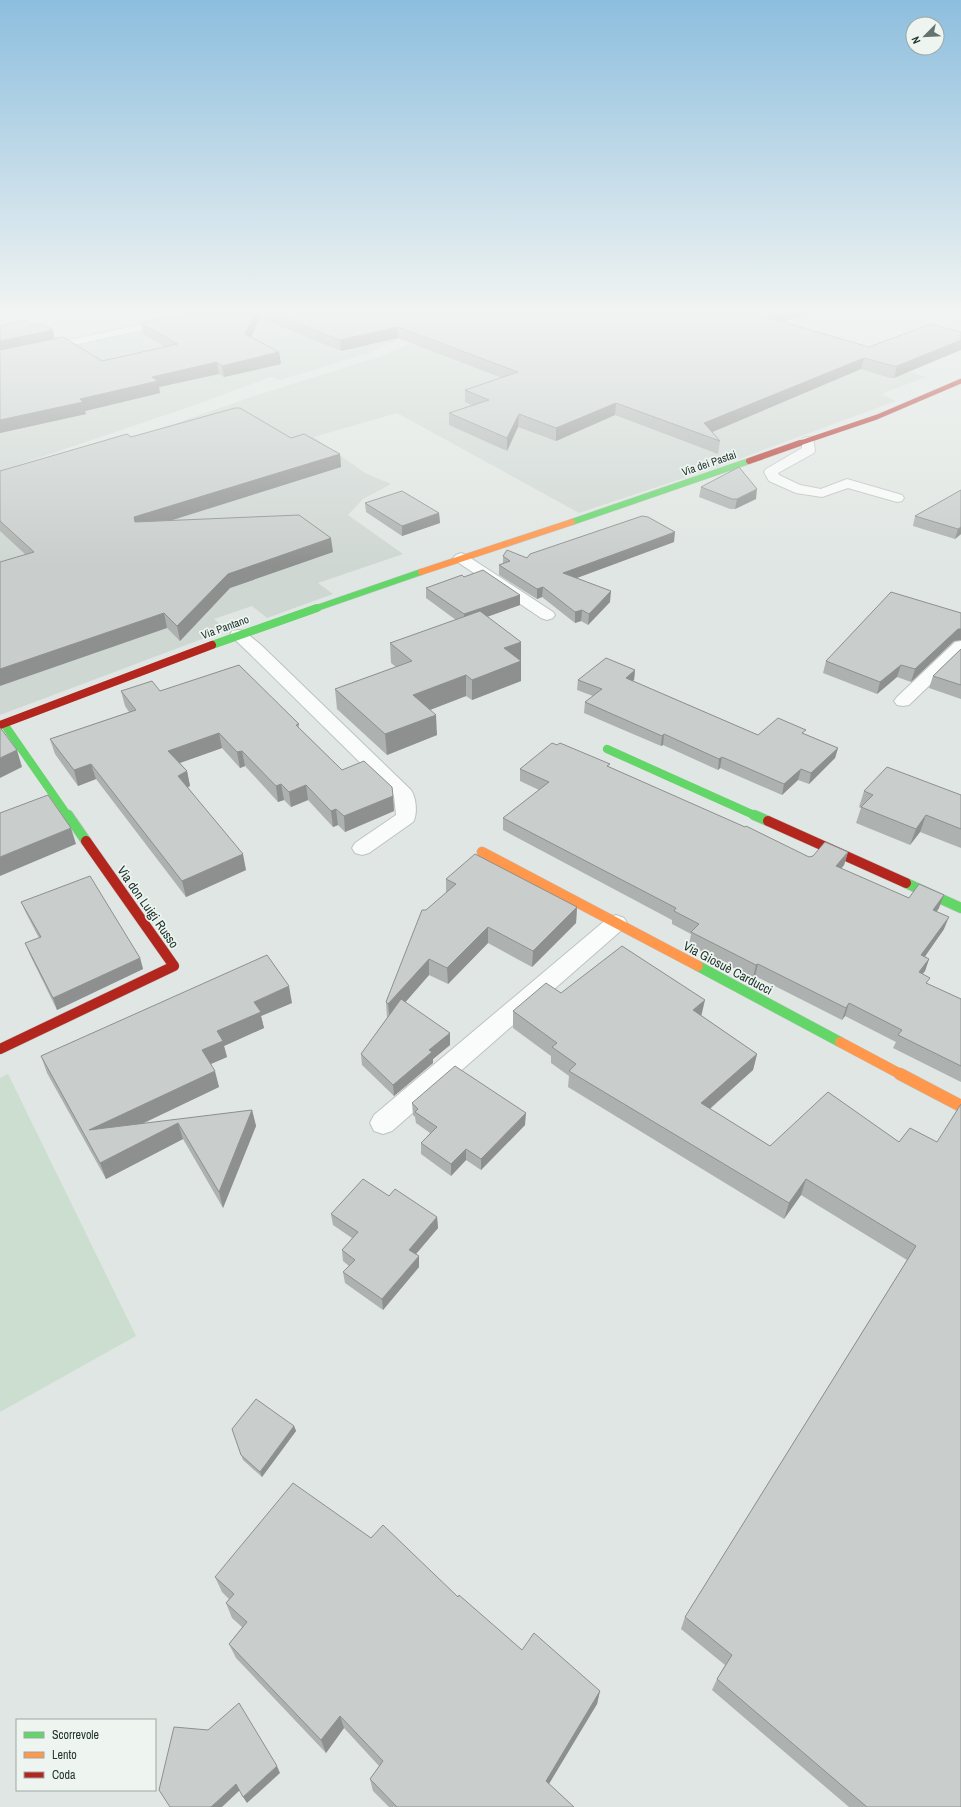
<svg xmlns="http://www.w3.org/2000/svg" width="961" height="1807" font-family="'Archivo Narrow',sans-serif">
<rect width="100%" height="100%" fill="#e0e6e3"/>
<!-- built -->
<g fill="#cfd7d3">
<polygon points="711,313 926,377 881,394 896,401 723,465 579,513 397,413 314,437 365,473 391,484 363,499 348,515 403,554 318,583 333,594 267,618 252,606 214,619 226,630 0,715 0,485 251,397 382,356 445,327"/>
<polygon points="205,315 425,327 372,352 281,380 271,377 195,405 0,471 0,359 100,340"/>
</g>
<!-- green -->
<polygon fill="#cbdecf" points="8,1074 136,1336 0,1412 0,1078"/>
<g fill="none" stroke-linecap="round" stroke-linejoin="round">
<!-- street casing -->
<g stroke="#bdc3c0" stroke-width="2">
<g id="street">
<polygon points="194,313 211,313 206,316 0,361 0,355"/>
<polygon points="808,437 813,438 815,450 814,453 778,473 779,475 800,485 821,489 847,479 902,495 904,498 902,501 897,502 848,488 822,497 796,493 769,481 764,472 766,469 802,448 802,441 803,438"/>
<polygon points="461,553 466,555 553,612 555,615 553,618 547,620 541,618 456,561 453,558 456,555"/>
<path d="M238,630L244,631L261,645L411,790C416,797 418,814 413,822L369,853L362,855L355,853L352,848L355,843L396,815L394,796L249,653L230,635L232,631Z"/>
<polygon points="961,641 961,655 909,705 903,706 897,705 894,701 897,697 955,642"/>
<polygon points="616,915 624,918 627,923 624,928 392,1131 383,1134 374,1131 370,1123 374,1115 608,918"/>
</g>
</g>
<!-- fast-far2 casing -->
<g stroke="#bdc3c0" stroke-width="7">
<g id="fast-far2">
<polyline points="572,522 749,461"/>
<polyline points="314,609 421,572"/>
</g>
</g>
<!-- fast-far1 casing -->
<g stroke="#bdc3c0" stroke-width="8">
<g id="fast-far1">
<polyline points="212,645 317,608"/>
<polyline points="4,724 68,816"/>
<polyline points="607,749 756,816"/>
</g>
</g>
<!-- fast casing -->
<g stroke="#bdc3c0" stroke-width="11">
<g id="fast">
<polyline points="68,815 86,841"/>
<polyline points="754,815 768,821"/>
<polyline points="906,883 961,908"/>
<polyline points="698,966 840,1042"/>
</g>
</g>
<!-- slow-far2 casing -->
<g stroke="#bdc3c0" stroke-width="7">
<polyline id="slow-far2" points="421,572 572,522"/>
</g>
<!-- slow-far1 casing -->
<g stroke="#bdc3c0" stroke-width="11">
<g id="slow-far1">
<polyline points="482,852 698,966"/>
<polyline points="840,1042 902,1075"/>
</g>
</g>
<!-- slow casing -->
<g stroke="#bdc3c0" stroke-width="13">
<polyline id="slow" points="900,1074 961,1106"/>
</g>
<!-- jam-far3 casing -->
<g stroke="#bdc3c0" stroke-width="5.5">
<polyline id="jam-far3" points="797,444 877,417 961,381"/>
</g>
<!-- jam-far2 casing -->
<g stroke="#bdc3c0" stroke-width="7">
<polyline id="jam-far2" points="749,461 800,443"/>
</g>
<!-- jam-far1 casing -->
<g stroke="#bdc3c0" stroke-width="8">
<polyline id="jam-far1" points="0,725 212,645"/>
</g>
<!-- jam casing -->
<g stroke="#bdc3c0" stroke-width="11">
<g id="jam">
<polyline points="768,821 906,883"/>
<polyline points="0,1049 174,966 86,841"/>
</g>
</g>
<!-- street -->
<use href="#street" fill="#fafbfb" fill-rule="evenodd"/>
<!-- fast-far2 -->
<use href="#fast-far2" stroke="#63d668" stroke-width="6"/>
<!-- fast-far1 -->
<use href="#fast-far1" stroke="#63d668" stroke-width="8"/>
<!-- fast -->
<use href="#fast" stroke="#63d668" stroke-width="10"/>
<!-- slow-far2 -->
<use href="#slow-far2" stroke="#ff974d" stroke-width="6"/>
<!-- slow-far1 -->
<use href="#slow-far1" stroke="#ff974d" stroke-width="10"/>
<!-- slow -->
<use href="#slow" stroke="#ff974d" stroke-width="12"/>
<!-- jam-far3 -->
<use href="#jam-far3" stroke="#b3261e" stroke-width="4.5"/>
<!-- jam-far2 -->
<use href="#jam-far2" stroke="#b3261e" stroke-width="6"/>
<!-- jam-far1 -->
<use href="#jam-far1" stroke="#b3261e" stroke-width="8"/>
<!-- jam -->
<use href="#jam" stroke="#b3261e" stroke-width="10"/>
</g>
<!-- wall -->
<g fill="#adb1af">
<polygon points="191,313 809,313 782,322 869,347 930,324 894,378 890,378 861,369 712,432 720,441 718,454 615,415 556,441 518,427 507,451 449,425 449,413 472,405 465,402 465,390 502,378 398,338 341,351 260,318 251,337 279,352 281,364 224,377 219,374 159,387 160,393 85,411 86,414 0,433 0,326 54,339 102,361 165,347 143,334 141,323"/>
<polygon points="131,437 291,438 340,454 341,467 173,520 333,552 230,588 180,641 167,628 25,554 0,531 0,471"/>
<polygon points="701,487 756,499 735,509 730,509 699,497"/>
<polygon points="961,490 961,534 955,539 913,526 915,516"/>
<polygon points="365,503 439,513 440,523 402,536 366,512"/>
<polygon points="674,542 577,578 610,602 588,625 581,621 575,623 542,597 537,599 499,575 499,565 503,563 503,556 527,558"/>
<polygon points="464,577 520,595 520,605 487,617 521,661 521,681 472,700 466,696 430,710 437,735 387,755 337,709 335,689 396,667 391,663 390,643 456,620 426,598 426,588"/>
<polygon points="961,613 961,640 954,641 911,682 897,677 877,694 823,673 826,661"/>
<polygon points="961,649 961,699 929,688 933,676"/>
<polygon points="635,670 634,680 633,681 758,735 805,734 838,748 835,758 809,784 798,780 782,795 720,768 718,770 663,745 661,746 584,713 585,702 593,696 577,690 578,680"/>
<polygon points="121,691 160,691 299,724 299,728 342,770 393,796 394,811 345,832 338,825 333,827 308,800 291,807 284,800 278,802 245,766 240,768 222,748 180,763 187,771 190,786 188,787 246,870 186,897 96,779 78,786 55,754 50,739 129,712 125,706"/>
<polygon points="609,767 809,857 848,852 844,865 841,869 909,898 939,908 937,911 944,929 925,956 929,959 925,971 922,974 928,984 961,999 961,1082 893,1048 896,1042 845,1016 842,1020 755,976 753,978 689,945 691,934 672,924 672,920 503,830 503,818 539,790 520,781 520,769"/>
<polygon points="864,791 961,795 961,848 920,832 910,845 856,823 861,808 859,807"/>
<polygon points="446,879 577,907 576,923 532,967 488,943 448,984 429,975 405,1002 450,1045 433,1059 433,1063 394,1096 362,1065 361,1054 387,1018 386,1002 426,910 446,893"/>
<polygon points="21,902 140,958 143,969 57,1010 30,955 25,943 39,938 26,913"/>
<polygon points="561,993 702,1016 757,1054 753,1070 710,1109 770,1146 899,1142 910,1128 961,1807 849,1807 712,1690 717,1679 725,1665 681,1629 685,1617 907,1260 801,1195 784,1219 568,1087 569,1076 551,1063 551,1056 513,1028 513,1011"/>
<polygon points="292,1003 261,1016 264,1028 224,1046 227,1057 211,1064 219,1087 142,1124 252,1110 256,1126 223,1208 183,1139 106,1179 47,1073 41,1056"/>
<polygon points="412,1103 525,1125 481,1170 466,1160 451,1176 421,1154 421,1143 430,1133 416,1123 415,1117 413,1115"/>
<polygon points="389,1196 437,1217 438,1228 416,1254 419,1267 383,1310 345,1283 343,1272 349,1266 343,1261 342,1250 352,1238 333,1225 331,1214"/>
<polygon points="294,1426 296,1431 262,1477 243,1460 241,1455"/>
<polygon points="371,1538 458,1597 522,1650 600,1691 597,1704 549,1784 574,1807 389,1807 373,1791 370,1779 379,1766 344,1728 326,1753 236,1658 229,1644 242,1627 232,1618 226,1603 229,1599 222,1592 215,1577"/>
</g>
<!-- shaded-wall -->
<g fill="#8d908f">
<polygon points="256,313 259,313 260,318 247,346 245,334"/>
<polygon points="780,313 809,313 764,328 766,317"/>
<polygon points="398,327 398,338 341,351 340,340"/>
<polygon points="53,330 55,342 0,353 0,341"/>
<polygon points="961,340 961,350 894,378 897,366"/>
<polygon points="279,352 281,364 224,377 222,366"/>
<polygon points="864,358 861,369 703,436 704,423"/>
<polygon points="217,362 219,374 159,387 160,393 85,411 86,414 0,433 0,420 80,399 152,377"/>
<polygon points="616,403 615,415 556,441 556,428"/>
<polygon points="519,414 518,427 507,451 507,438"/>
<polygon points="340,454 341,467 137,531 134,517"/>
<polygon points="757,489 756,499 735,509 737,499"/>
<polygon points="439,513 440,523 402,536 402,526"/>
<polygon points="961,527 961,534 955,539 958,529"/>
<polygon points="675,532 674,542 563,583 563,573"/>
<polygon points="331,538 333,552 230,588 180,641 177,626 228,574"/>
<polygon points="543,587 542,597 537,599 537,589"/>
<polygon points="611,591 610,602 588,625 589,614"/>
<polygon points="520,595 520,605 464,625 464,614"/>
<polygon points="582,610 581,621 575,623 575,612"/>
<polygon points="164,613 167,628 0,686 0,669"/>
<polygon points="958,629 961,629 961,640 954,641 911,682 915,669"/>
<polygon points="521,642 521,681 472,700 472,680 504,648"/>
<polygon points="901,665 897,677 877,694 880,682"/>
<polygon points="635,670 634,680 625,688 626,678"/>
<polygon points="466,675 466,696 414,716 413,695"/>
<polygon points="436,715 437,735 387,755 385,734"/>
<polygon points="219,733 222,748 171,766 168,751"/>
<polygon points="664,734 663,745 661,746 662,736"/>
<polygon points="838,748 835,758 809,784 811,773"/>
<polygon points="17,750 22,767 0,778 0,758"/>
<polygon points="242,751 245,766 240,768 237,752"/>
<polygon points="722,757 720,768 718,770 719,759"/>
<polygon points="91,764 96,779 78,786 74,770"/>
<polygon points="801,769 798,780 782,795 784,784"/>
<polygon points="187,771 190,786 181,791 178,776"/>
<polygon points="281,784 284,800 278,802 276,786"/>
<polygon points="306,785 308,800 291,807 289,792"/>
<polygon points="393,796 394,811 345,832 344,816"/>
<polygon points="336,809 338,825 333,827 331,811"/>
<polygon points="926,815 920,832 910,845 916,829"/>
<polygon points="71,828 76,844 0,876 0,857"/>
<polygon points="848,852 844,865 832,879 836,866"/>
<polygon points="243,854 246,870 186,897 182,881"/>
<polygon points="944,895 939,908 929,922 933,910"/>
<polygon points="577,907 576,923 532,967 533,951"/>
<polygon points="949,917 944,929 917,968 921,955"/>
<polygon points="488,927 488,943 448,984 447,968"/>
<polygon points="140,958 143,969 57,1010 53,998"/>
<polygon points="429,959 429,975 390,1020 388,1004"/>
<polygon points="929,959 925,971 914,985 919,972"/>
<polygon points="758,964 755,976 753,978 756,965"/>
<polygon points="289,986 292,1003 261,1016 264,1028 224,1046 227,1057 206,1066 202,1050 217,1031 254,1002"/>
<polygon points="705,1000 701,1017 693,1010"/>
<polygon points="849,1003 845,1016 842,1020 846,1008"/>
<polygon points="450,1033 450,1045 433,1059 433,1063 394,1096 393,1085 429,1050"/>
<polygon points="757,1054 753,1070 698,1119 701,1103"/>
<polygon points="215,1071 219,1087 95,1146 89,1130"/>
<polygon points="252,1110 256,1126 223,1208 219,1192"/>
<polygon points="526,1113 525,1125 481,1170 481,1159"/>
<polygon points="178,1123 183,1139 106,1179 100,1163"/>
<polygon points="466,1149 466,1160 451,1176 451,1164"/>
<polygon points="806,1179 801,1195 784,1219 789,1203"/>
<polygon points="437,1217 438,1228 410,1261 409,1250"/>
<polygon points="419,1256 419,1267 383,1310 382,1299"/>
<polygon points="294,1426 296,1431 262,1477 260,1472"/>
<polygon points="600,1691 597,1704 544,1792 546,1781"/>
<polygon points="340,1716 344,1728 326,1753 321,1740"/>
<polygon points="277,1766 280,1773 247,1803 243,1797"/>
<polygon points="236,1784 240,1790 222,1807 211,1807"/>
</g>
<!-- building -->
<g fill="#c9cecc" stroke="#8d908f">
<polygon points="191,313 256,313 245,334 279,352 222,366 217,362 152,377 158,381 80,399 83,402 0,420 0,350 63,337 102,361 178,344 141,323"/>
<polygon points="271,313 780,313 766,317 869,347 930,324 961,332 961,340 897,366 893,366 864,358 704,423 720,441 616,403 556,428 519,414 507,438 449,413 489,400 465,390 518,372 398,327 340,340"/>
<polygon points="25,320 32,325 41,323 53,330 0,341 0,326"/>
<polygon points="235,408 240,408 291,438 304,434 340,454 134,517 135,522 299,515 331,538 228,574 177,626 164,613 0,669 0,562 34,552 0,521 0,471 127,434 131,437"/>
<polygon points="739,467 757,489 737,499 732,499 701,487"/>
<polygon points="961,490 961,527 958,529 915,516"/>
<polygon points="402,491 439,513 402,526 365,503"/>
<polygon points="642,516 648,517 675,532 563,573 611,591 589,614 582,610 575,612 543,587 537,589 499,565 510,561 503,556 507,550 527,558 530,554"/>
<polygon points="483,570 520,595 464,614 426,588 462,575 464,577"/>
<polygon points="891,592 961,613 961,629 958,629 915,669 901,665 880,682 826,661"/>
<polygon points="480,611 521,642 504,648 521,661 472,680 466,675 413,695 436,715 385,734 335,689 412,661 390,643"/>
<polygon points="961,649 961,685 933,676"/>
<polygon points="606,658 635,670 626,678 758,735 778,718 806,730 802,733 838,748 811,773 801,769 784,784 722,757 719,759 664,734 662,736 585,702 602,689 578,680"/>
<polygon points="239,665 299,724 296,725 342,770 364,761 392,787 393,796 344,816 336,809 331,811 306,785 289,792 281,784 276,786 242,751 237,752 219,733 168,751 187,771 178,776 243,854 182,881 91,764 74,770 50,739 136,710 121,691 152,681 160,691"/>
<polygon points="0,728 2,730 17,750 0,758"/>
<polygon points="552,743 557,745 560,743 610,764 607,766 745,827 746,826 809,857 813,856 825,842 848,852 836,866 909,898 919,884 944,895 933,910 949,917 921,955 929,959 919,972 930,978 926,983 961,999 961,1066 898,1035 902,1030 849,1003 846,1008 758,964 756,965 691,932 699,924 674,911 676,908 503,818 549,782 520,769"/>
<polygon points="887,767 961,795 961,829 926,815 916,829 861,807 873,795 864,791"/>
<polygon points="48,795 71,828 0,857 0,813"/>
<polygon points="475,854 577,907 533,951 488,927 447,968 429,959 388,1004 386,1002 422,910 426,910 456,884 446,879"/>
<polygon points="90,876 140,958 53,998 25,943 41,937 21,902"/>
<polygon points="622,946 705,1000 693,1010 757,1054 701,1103 770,1146 828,1092 899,1142 910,1128 937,1142 961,1104 961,1807 867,1807 717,1679 732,1655 685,1617 916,1246 806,1179 789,1203 569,1071 576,1064 552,1047 557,1043 513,1011 546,983 561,993"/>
<polygon points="267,955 289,986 254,1002 261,1012 217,1031 223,1041 202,1050 215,1071 89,1130 252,1110 219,1192 178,1123 100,1163 41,1056"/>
<polygon points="401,999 450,1033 429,1050 432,1052 393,1085 361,1054"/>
<polygon points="455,1066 526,1113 481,1159 466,1149 451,1164 421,1143 437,1127 415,1112 418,1109 412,1103"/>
<polygon points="363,1179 389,1196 395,1189 437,1217 409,1250 419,1256 382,1299 343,1272 355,1260 342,1250 358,1232 331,1214"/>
<polygon points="256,1399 294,1426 260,1472 241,1455 232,1429"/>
<polygon points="293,1483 371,1538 383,1525 458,1597 459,1595 522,1650 534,1633 600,1691 546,1781 574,1807 397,1807 370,1779 383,1761 340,1716 321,1740 229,1644 247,1622 226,1603 234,1594 215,1577"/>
<polygon points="239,1703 277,1766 243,1797 236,1784 211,1807 170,1807 159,1790 174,1727 208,1730"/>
</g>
<!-- sky -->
<linearGradient id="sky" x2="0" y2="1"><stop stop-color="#8dbede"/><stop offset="0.55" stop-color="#f1f4f2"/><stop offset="1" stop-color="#f1f4f2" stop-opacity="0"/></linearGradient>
<rect width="961" height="566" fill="url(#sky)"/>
<g text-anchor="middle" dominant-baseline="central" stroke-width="3.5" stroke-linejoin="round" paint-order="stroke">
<!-- far-street labels -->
<g font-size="11" fill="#22352e" stroke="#eef5f1">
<text transform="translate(709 463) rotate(-19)">Via dei Pastai</text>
<text transform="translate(225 627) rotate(-20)">Via Pantano</text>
</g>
<!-- street labels -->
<g font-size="13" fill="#22352e" stroke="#eef5f1">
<text transform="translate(148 907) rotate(55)">Via don Luigi Russo</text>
<text transform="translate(728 968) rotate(28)">Via Giosuè Carducci</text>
</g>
</g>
<!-- legend -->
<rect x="16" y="1719" width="140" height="72" fill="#eef5f1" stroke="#9ca8a3"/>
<rect x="24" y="1732" width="20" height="6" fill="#63d668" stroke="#9ca8a3"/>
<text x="52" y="1739" font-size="12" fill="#22352e">Scorrevole</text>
<rect x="24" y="1752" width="20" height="6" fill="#ff974d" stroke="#9ca8a3"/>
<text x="52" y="1759" font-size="12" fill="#22352e">Lento</text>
<rect x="24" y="1772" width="20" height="6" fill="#b3261e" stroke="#9ca8a3"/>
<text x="52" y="1779" font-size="12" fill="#22352e">Coda</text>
<!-- north arrow -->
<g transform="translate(925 36) rotate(246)"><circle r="19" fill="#eef5f1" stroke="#9ca8a3"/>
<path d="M0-3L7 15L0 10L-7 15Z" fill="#64736d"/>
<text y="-6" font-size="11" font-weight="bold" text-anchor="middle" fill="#22352e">N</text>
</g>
</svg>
